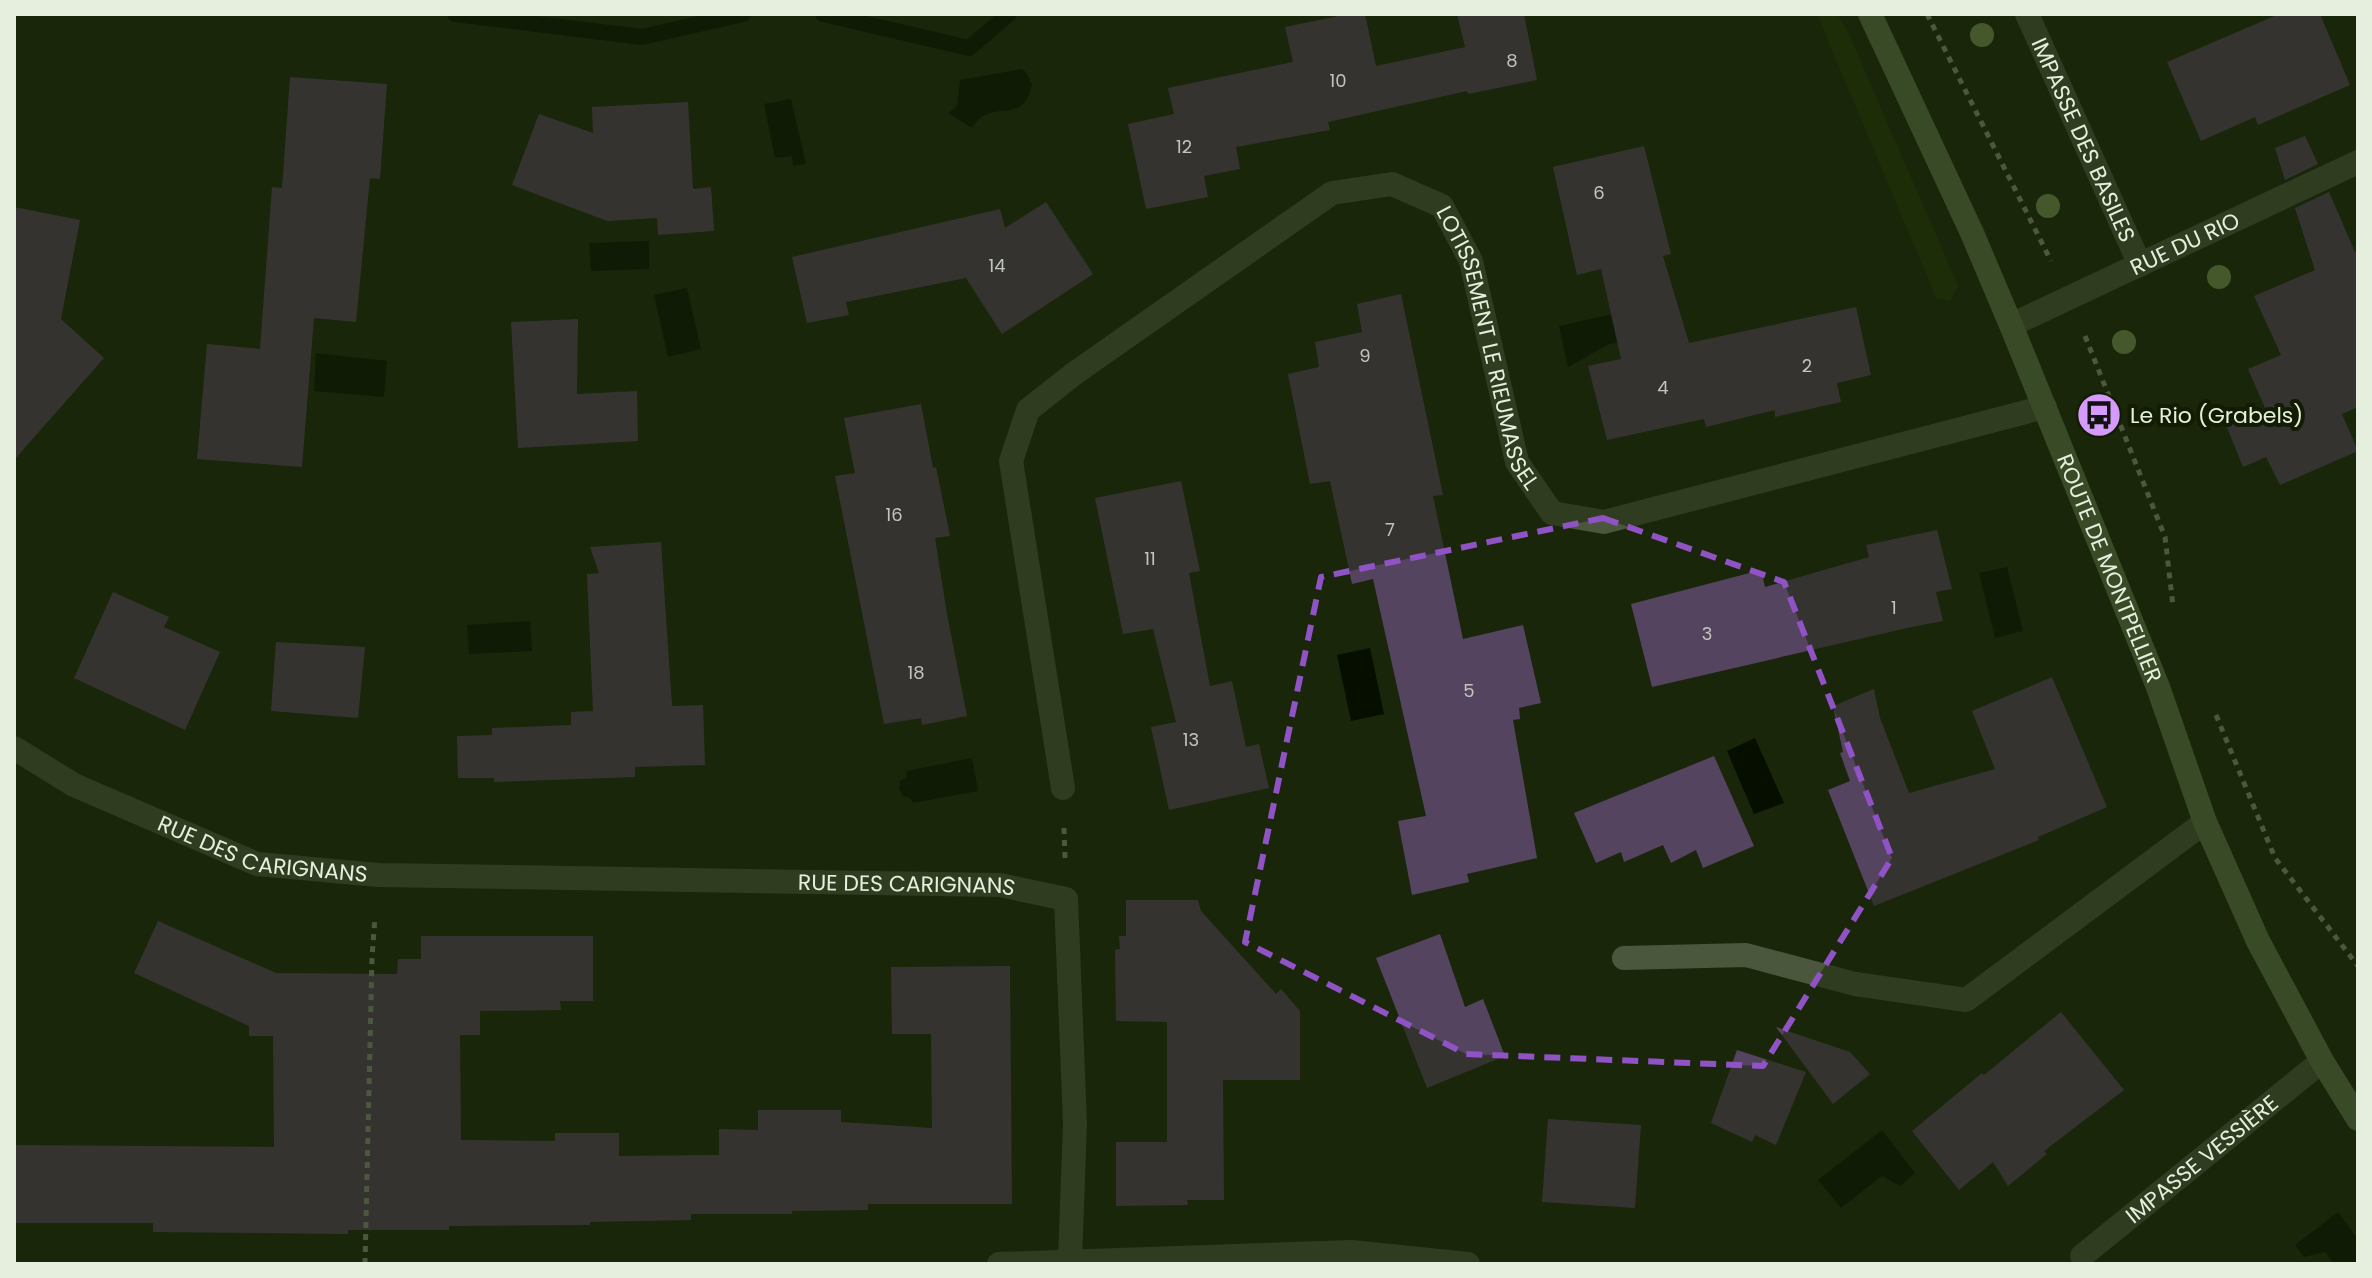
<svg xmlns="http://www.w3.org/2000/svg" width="2372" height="1278" font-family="Poppins,sans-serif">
<rect width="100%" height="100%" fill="#1a260a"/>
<!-- green -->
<polygon fill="#233506" points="1817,14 1837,14 1849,34 1958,286 1950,301 1936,298"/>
<!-- water -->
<g fill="#060e00">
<path d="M1022,69L1026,72L1032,84C1023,129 991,95 972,128L948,113L957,106L960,80Z"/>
<polygon points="791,99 806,164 793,166 792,156 775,158 764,104"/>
<polygon points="649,241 649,269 591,271 589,243"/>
<polygon points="687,288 701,349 668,357 654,295"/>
<polygon points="1630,310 1637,339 1609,344 1568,367 1559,326"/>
<polygon points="316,353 387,361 384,397 314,391"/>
<polygon points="2007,567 2023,631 1995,638 1979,573"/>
<polygon points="530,621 532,651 469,654 467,625"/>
<polygon points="1370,648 1384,714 1351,721 1337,655"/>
<polygon points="1755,738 1784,803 1754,814 1727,751"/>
<polygon points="972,758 978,791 913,803 910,798 903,796 899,789 900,781 907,777 906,771"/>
<polygon points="1882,1130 1915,1173 1900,1186 1882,1176 1841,1208 1818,1180"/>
<polygon points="2338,1212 2358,1239 2358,1264 2334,1264 2325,1252 2304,1257 2295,1245"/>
</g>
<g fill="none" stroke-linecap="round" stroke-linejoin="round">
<!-- stream -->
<g stroke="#060e00" stroke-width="16">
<polyline points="455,14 642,37 743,14"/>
<polyline points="823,14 969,48 1009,14"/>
</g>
</g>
<!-- building -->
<g fill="#554460">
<polygon points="1348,14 1365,14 1376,66 1465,47 1457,14 1524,14 1537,80 1468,94 1467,91 1328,122 1330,130 1236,147 1240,169 1204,176 1208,197 1146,209 1128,124 1174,114 1168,88 1293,62 1285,27"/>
<polygon points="2279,14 2320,14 2350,85 2258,125 2255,117 2201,141 2167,62"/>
<polygon points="290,77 387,84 380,179 370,178 356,322 314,318 302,467 197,459 207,344 260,349 272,187 282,188"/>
<polygon points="688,102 693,189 711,187 714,231 658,235 657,218 607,221 512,185 539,114 593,133 592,107"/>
<polygon points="2305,136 2318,164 2285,180 2275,148"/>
<polygon points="1644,146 1671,254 1663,256 1689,343 1856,307 1871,375 1837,383 1841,402 1775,417 1775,410 1706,427 1704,419 1607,440 1588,366 1621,359 1601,269 1577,275 1553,167"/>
<polygon points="2329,192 2355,252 2358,251 2358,407 2342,414 2358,451 2280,485 2266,457 2243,467 2226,425 2265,408 2248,369 2281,355 2254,296 2315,270 2295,208"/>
<polygon points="1046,202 1093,274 1002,334 966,278 846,302 849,315 807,323 792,257 1000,209 1005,228"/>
<polygon points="14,207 80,220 61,319 104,358 14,460"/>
<polygon points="1401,294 1443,495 1433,496 1463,639 1523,625 1541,703 1519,708 1520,719 1513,720 1537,858 1467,874 1469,882 1412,895 1398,821 1426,816 1373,579 1352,584 1330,481 1310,484 1288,374 1319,367 1315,342 1362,332 1357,304"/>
<polygon points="578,319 577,394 637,391 638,441 518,448 511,322"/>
<polygon points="921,404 933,468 936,467 950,536 935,538 947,614 967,716 922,725 921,718 884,724 835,476 855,473 844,418"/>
<polygon points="1181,481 1200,571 1189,573 1210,686 1232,681 1246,747 1259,744 1269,788 1169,810 1151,727 1176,722 1153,629 1123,634 1095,498"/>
<polygon points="1937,530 1952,589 1936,592 1943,621 1907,628 1652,687 1631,604 1761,570 1765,587 1869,557 1866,545"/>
<polygon points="661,542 672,706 703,705 705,765 635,767 635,777 494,782 494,778 458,778 457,736 492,735 492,728 571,725 571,712 593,711 587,574 599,573 590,547"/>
<polygon points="113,592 169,617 164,627 220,652 185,730 74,678"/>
<polygon points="276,642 365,647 358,718 271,711"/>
<polygon points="2052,677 2107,807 2038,837 2039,840 1874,906 1828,790 1850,781 1840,753 1843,752 1833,706 1874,689 1880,718 1909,793 1995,769 1972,711"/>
<polygon points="1714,756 1754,846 1703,868 1696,850 1671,863 1663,845 1624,862 1621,852 1596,863 1574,813"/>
<polygon points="1126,900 1198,900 1201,911 1276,994 1281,989 1300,1011 1300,1080 1223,1080 1224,1200 1187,1200 1188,1205 1116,1206 1116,1142 1167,1142 1167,1022 1116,1021 1115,950 1120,949 1119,936 1126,936"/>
<polygon points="158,921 276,973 397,974 398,959 421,959 421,936 593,936 593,1001 560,1001 561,1010 480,1011 480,1035 460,1035 461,1140 555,1141 555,1133 619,1133 619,1156 719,1155 719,1129 758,1130 758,1110 841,1110 841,1122 932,1128 931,1034 892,1034 891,967 1010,966 1012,1204 868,1204 868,1210 792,1211 792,1214 691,1214 691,1220 590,1222 590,1225 449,1226 449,1230 348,1230 348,1234 153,1232 153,1223 14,1223 14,1145 274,1147 273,1036 249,1036 249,1026 134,973"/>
<polygon points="1440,934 1465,1007 1483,999 1505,1056 1427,1088 1376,958"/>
<polygon points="2061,1012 2124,1090 2044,1151 2047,1154 2008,1186 1993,1162 1959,1190 1912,1131 1982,1073 1984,1075"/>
<polygon points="1776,1027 1850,1052 1870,1074 1833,1104"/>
<polygon points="1737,1050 1806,1072 1776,1145 1755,1135 1752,1142 1711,1123"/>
<polygon points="1548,1119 1641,1125 1635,1208 1542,1202"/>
</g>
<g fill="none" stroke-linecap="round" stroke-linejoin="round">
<!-- path -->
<g stroke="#8a947e" stroke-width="5" stroke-dasharray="6 6" stroke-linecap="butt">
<polyline points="1927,14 2051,261"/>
<polyline points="2085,336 2165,537 2173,606"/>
<polyline points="2216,715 2275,858 2358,966"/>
<polyline points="1064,828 1065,858"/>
<polyline points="365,1264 372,957 375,917"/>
</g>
<!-- street -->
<g stroke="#4a573d" stroke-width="24">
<path id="s1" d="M2027,14L2140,265"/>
<path id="s2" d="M2011,325L2358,162"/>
<path id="s3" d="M14,748L74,785L257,864L378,875L1000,885L1066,899L1075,1124L1070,1260"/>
<path id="s4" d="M1063,788L1011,461L1028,410L1075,373L1332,193L1392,184L1442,206L1471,261L1517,462L1552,513L1604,522L2045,407"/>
<polyline points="1624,958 1746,955 1855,984 1966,1000 2205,822"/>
<path id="s5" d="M2082,1256L2322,1061"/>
<polyline points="999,1264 1351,1252 1468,1264"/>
</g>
<!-- secondary -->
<path stroke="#61754a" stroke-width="24" id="s6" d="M1870,14L1972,233L2011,325L2158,687L2205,822L2258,941L2322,1061L2358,1119"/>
</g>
<!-- trees -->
<g fill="#799656">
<circle cx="1982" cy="35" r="12"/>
<circle cx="2048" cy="206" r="12"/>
<circle cx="2219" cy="277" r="12"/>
<circle cx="2124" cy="342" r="12"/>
</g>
<!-- marked area -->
<path d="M0 0H2372V1278H0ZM1603,518L1784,582L1892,858L1763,1066L1466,1054L1245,942L1321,577Z" fill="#1a260a" fill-opacity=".55" fill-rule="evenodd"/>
<path fill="none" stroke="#9053c5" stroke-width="6" stroke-dasharray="16 10" stroke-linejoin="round" d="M1603,518L1784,582L1892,858L1763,1066L1466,1054L1245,942L1321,577Z"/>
<!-- icons -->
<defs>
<g id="bus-disc" transform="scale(2.3)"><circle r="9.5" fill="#d59bfa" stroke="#111c03"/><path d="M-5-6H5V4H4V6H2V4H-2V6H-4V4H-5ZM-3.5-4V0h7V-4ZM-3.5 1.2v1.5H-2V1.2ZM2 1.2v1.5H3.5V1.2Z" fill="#111"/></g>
</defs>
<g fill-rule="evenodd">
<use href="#bus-disc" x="2099" y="415"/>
</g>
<g text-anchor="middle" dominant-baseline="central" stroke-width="8" stroke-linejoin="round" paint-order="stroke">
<!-- number labels -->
<g font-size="18" fill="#c2c4be">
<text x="1512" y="60">8</text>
<text x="1338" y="80">10</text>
<text x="1184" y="146">12</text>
<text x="1599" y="192">6</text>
<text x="997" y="265">14</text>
<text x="1365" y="355">9</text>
<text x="1807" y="365">2</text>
<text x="1663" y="387">4</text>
<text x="894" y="514">16</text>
<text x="1390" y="529">7</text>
<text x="1150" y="558">11</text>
<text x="1894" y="607">1</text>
<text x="1707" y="633">3</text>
<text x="916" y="672">18</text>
<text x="1469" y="690">5</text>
<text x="1191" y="739">13</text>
</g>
<!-- street labels -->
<g font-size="22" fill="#e6efde" stroke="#111c03">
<text stroke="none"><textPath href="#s1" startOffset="138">IMPASSE DES BASILES</textPath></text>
<text stroke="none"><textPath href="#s2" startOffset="192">RUE DU RIO</textPath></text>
<text stroke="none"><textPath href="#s4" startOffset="1024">LOTISSEMENT LE RIEUMASSEL</textPath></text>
<text stroke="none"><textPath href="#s6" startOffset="604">ROUTE DE MONTPELLIER</textPath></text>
<text stroke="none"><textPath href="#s3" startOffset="272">RUE DES CARIGNANS</textPath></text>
<text stroke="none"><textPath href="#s3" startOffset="920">RUE DES CARIGNANS</textPath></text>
<text stroke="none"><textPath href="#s5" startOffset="154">IMPASSE VESSIÈRE</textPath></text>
</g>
<!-- poi labels -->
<g font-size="22" fill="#e6efde" stroke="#111c03" text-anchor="start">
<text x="2130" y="415">Le Rio (Grabels)</text>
</g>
</g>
<!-- border -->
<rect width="2372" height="1278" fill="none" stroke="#e6efde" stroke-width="32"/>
</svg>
